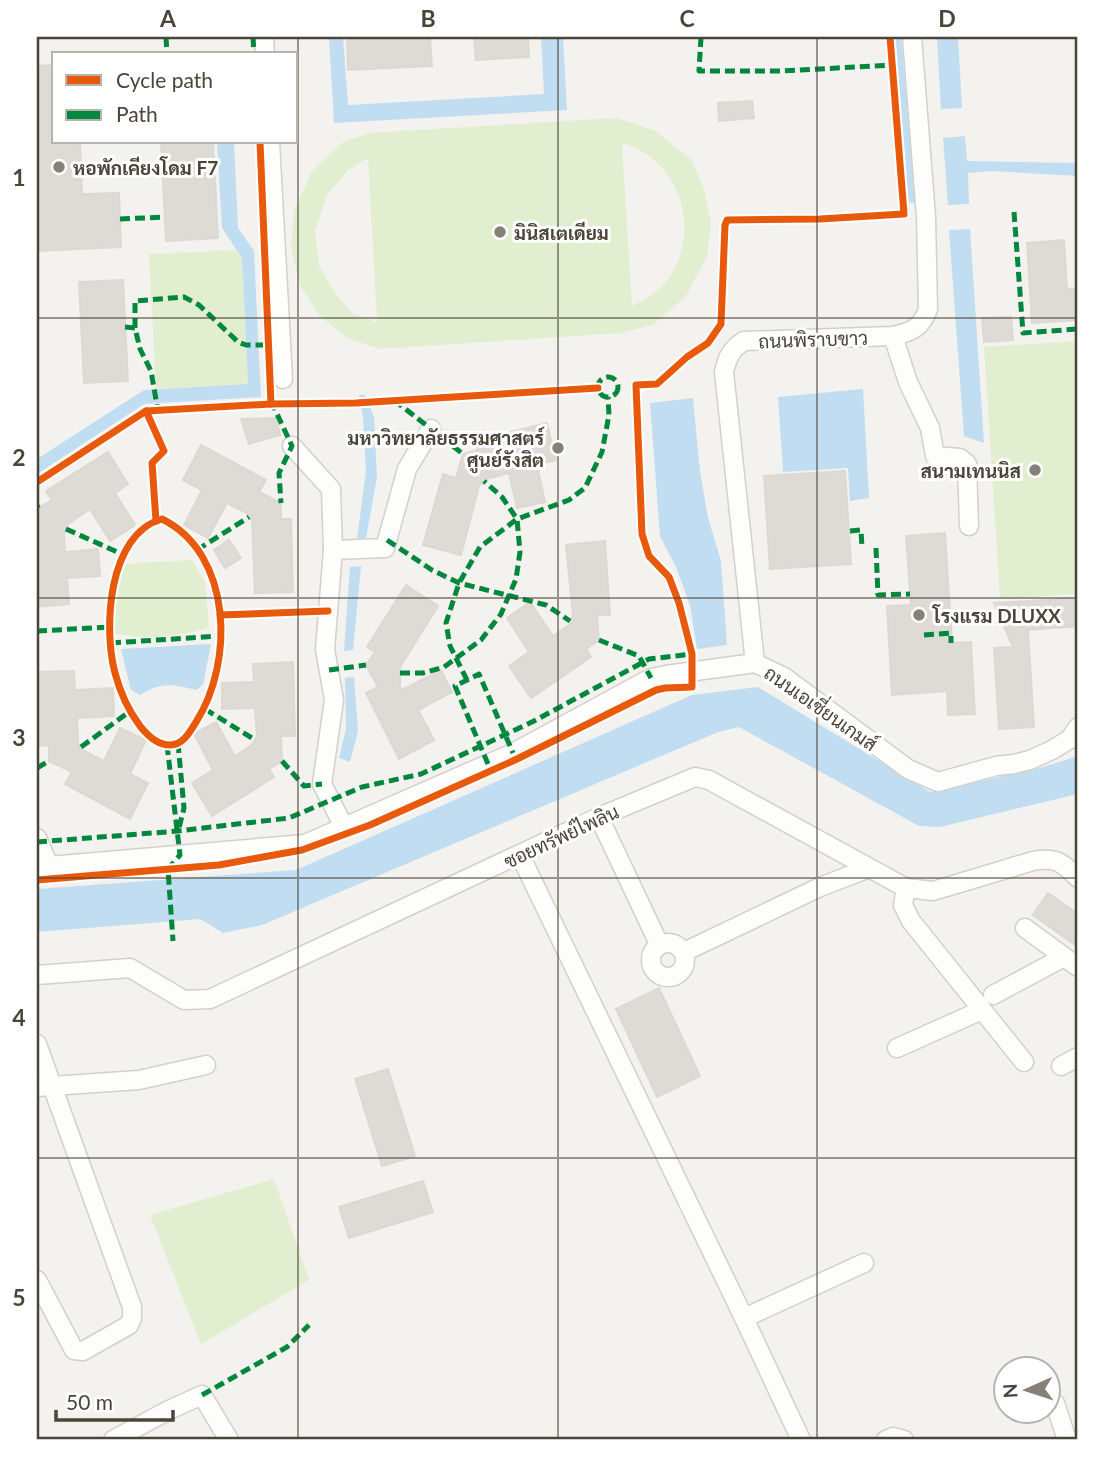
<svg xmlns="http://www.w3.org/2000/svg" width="1115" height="1477" font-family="Lato,Sarabun,sans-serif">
<rect width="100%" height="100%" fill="#f4f2ee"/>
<!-- green -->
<g fill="#e1eecf" fill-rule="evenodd">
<path d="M617,118L655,131L691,159L704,189L711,224L707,256L686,296L653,325L620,333L380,349L347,338L320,316L300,286L291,248L294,211L312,171L342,143L369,133ZM622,143C678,158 702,226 670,276C661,290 647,299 632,306ZM368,158L377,321L376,322L353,314L335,293L319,266L315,232L327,195L347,171Z"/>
<polygon points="237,250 242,258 248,384 156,389 149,254"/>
<polygon points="1078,341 1078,594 1000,599 984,347"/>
<path d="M192,560L205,582L209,627C185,637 139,640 114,633L116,586L122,564Z"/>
<polygon points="274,1179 309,1280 201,1344 150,1215"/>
</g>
<!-- water -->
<g fill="#c0ddf1">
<polygon points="329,37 343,37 348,105 544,94 541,37 563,37 567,110 334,123"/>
<polygon points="895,37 901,37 916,203 909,203"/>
<polygon points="937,37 958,37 962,108 941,109"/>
<polygon points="965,136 967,161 1078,163 1078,176 992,171 968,173 969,204 948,205 943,138"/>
<polygon points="217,142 234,142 238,228 254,251 261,397 144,404 37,474 37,459 144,390 248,384 242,258 222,228"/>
<polygon points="970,229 984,443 964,436 949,230"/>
<polygon points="863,389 869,498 850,501 848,468 783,472 778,397"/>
<polygon points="359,395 365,395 374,417 377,477 366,538 357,539 366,472 363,417"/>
<polygon points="693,398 700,472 708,518 721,561 727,645 697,649 690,605 676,567 660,536 650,403"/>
<polygon points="361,566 353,650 344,651 350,567"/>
<path d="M211,644L203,685L196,690C171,684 162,682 140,695L131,690L121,649Z"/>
<polygon points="354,677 358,731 350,762 339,758 346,729 345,678"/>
<polygon points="758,687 930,792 1040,768 1078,756 1078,794 940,827 919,826 739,727 718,732 262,925 223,933 200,919 37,932 37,889 296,870 692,695"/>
</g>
<!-- building -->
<g fill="#dedbd6" stroke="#dcd9d4" stroke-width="2">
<polygon points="347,37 430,37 432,66 348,70"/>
<polygon points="474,37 528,37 529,57 476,60"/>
<polygon points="54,65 54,142 80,142 82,194 119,193 121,247 38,251 37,66"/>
<polygon points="752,101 754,118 719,121 718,103"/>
<polygon points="161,142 213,142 218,238 166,241"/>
<polygon points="1064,240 1067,289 1078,288 1078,320 1032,323 1027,243"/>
<polygon points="123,280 128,381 84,383 79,282"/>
<polygon points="1011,317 1013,340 984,342 982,318"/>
<polygon points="276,418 280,435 249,444 241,419"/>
<polygon points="547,423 556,460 537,465 545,502 517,508 509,473 486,479 479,486 461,555 423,545 443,474 456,478 463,454 478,450 476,441"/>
<polygon points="201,445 266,480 259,492 281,503 281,519 291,519 293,592 255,593 252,521 247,513 227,503 208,538 184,525 202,490 183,480"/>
<polygon points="108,452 128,484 115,493 135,525 110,541 90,509 68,524 64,533 65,552 98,549 100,576 67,578 69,604 37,607 37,533 40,533 38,508 52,500 46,491"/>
<polygon points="845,471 851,564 770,569 764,476"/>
<polygon points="945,533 952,643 971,642 975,714 948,715 947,691 892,695 887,606 911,605 906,536"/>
<polygon points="229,540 241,558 225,568 214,550"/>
<polygon points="605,541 610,615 597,615 599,640 586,649 591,657 531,698 509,666 529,652 507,618 530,602 553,636 569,625 573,616 566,545"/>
<polygon points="406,585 438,606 400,667 400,691 441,670 452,692 418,710 434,740 399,759 366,693 378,687 366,665 375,652 367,647"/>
<polygon points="1078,598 1078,626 1028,630 1034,727 999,729 994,648 1013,647 994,603"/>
<polygon points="293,662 295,736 281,736 282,761 269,769 274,777 212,816 192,783 213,770 194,734 216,722 235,756 253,744 257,736 255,708 222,709 222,683 254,682 253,664"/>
<polygon points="74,671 75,690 113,688 114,716 77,718 78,743 84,751 104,761 120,728 146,740 130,774 148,783 130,819 65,784 72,772 49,761 49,745 39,746 37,672"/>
<polygon points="1048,893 1078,914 1078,947 1033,915"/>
<polygon points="659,988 700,1076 657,1097 616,1009"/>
<polygon points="388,1069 415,1156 382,1166 355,1079"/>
<polygon points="423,1181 433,1212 349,1238 339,1207"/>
</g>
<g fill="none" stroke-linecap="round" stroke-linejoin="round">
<!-- minor casing -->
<g stroke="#d2d0cb" stroke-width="21">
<g id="minor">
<polyline points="264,37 265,54"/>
<polyline points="270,142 283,379"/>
<polyline points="893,336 908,382 930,428 935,456 960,458 967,464 969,526"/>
<polyline points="292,446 331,489 333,550 325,649 334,700 322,784 344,827"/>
<polyline points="333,550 385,548 407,469 431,429"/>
<path d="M755,663L724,372C727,358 731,349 744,341L893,336C912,332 922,327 928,309L926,217L912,37"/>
<polyline points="599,817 659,944"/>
<polyline points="37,838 49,866"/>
<polyline points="520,855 744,1318 864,1263"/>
<polyline points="37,867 305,844 513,753 651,678 666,675 755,663 784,677 908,769 938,782 996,766 1014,764 1030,760 1052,750 1070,739 1078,727"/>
<polyline points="906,888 903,905 911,921 1024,1062"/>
<polyline points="1025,928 1078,967"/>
<circle cx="668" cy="960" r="17"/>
<polyline points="684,952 820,887 869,868"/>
<path d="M37,975L130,968L184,1000L210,999L599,817L695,777L709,780L906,888L933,891L1033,861C1056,857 1062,862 1078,878"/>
<polyline points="993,995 1064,957"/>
<polyline points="37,1044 132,1307 132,1318 129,1325 83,1351 74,1350 37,1280"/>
<polyline points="897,1048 982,1010"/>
<polyline points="1061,1066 1078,1057"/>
<polyline points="37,1087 139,1080 206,1065"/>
<polyline points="744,1318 801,1440"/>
<polyline points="1055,1403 1067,1440"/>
<polyline points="113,1440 169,1410 202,1395 229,1440"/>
<polyline points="886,1440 893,1437 904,1440"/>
</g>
</g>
<!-- minor -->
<use href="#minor" stroke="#fdfdfc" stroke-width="18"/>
<!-- quiet -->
<g stroke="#00873e" stroke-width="5" stroke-dasharray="10 5" stroke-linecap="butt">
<polyline points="166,37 167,54"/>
<polyline points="253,37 254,54"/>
<polyline points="701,37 699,71 782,71 892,65"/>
<polyline points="1014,212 1023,333 1078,329"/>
<polyline points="120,219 165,217"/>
<polyline points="125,327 135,328 140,349 151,371 158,411"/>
<polyline points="135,328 135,301 184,297 199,305 238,342 246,345 268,345"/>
<circle cx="608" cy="387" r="10"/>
<polyline points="394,400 463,454"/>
<polyline points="271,401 292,446 279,473 281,503"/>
<polyline points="37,505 38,508"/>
<polyline points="66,529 124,555"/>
<polyline points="850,531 861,530 862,548"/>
<polyline points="387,540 432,570 459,583 546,605 570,621"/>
<polyline points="876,548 878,595 910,594"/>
<polyline points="197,550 249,517"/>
<polyline points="37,631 110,627"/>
<polyline points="924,635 951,633 951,643"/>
<polyline points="599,640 639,656 651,678"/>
<polyline points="111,643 220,636"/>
<polyline points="329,670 366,665"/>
<polyline points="400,673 423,673 444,667 481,640 501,614 516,579 520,552 517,519 502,497 484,481"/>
<polyline points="467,680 450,646 446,623 459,583 480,547 517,519 569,500 585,488 602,452 609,415 608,397"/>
<polyline points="205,709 255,740"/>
<polyline points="178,743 184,808 179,828"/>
<polyline points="167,745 180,855 168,869 173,941"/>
<polyline points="81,747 129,712"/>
<polyline points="282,761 304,786 322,784"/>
<polyline points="488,764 455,686 479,674 513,753"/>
<polyline points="37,768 49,761"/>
<polyline points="37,842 178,831 289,818 362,787 421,774 534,721 649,659 692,654"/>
<polyline points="202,1395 287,1347 309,1325"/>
</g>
<!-- cycleway casing -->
<g stroke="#fff" stroke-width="11">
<g id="cycleway">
<polyline points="260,142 271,404"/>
<polyline points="146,411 164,451 152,463 156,521"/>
<polyline points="37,482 146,411 271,404 356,403 598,388"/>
<path d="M162,519C233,554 234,663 196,722C190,732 183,745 170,745C157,745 147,735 140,726C128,710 120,692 115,673C103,628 108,534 162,519Z"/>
<polyline points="220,615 328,611"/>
<polyline points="37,880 219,865 302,850 370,825 515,760 656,690 665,688 692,687 692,654 679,603 669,577 649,556 642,534 636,385 657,384 687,357 708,343 721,324 725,225 727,220 820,219 904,214 890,37"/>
</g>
</g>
<!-- cycleway -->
<use href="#cycleway" stroke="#e8590c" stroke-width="7"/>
</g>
<!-- grid -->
<path fill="none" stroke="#4b4439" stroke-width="2" stroke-opacity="0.55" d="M298,37V1440M558,37V1440M817,37V1440M37,318H1078M37,598H1078M37,878H1078M37,1158H1078"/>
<!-- markers -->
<g fill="#868178" stroke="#fff" stroke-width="2.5">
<circle cx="59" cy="167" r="7"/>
<circle cx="500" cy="232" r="7"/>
<circle cx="558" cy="448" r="7"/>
<circle cx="1035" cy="470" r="7"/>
<circle cx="919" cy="615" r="7"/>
</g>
<g text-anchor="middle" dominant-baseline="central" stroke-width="6" stroke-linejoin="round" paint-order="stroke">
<!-- poi labels -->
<g font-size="19" font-weight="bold" fill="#4b4439" stroke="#fff" text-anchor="start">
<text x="73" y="167">หอพักเคียงโดม F7</text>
<text x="514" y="232">มินิสเตเดียม</text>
<text x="544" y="437" text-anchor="end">มหาวิทยาลัยธรรมศาสตร์<tspan x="544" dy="22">ศูนย์รังสิต</tspan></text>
<text x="1021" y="470" text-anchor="end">สนามเทนนิส</text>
<text x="933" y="615">โรงแรม DLUXX</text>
</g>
<!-- street labels -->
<g font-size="19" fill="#4b4439" stroke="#fff">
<text transform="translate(813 339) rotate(-2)">ถนนพิราบขาว</text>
<text transform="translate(821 708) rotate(35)">ถนนเอเซี่ยนเกมส์</text>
<text transform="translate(561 836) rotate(-25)">ซอยทรัพย์ไพลิน</text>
</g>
</g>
<!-- border -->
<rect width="1115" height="1477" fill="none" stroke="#ffffff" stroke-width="77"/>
<!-- legend -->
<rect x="52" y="52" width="245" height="91" fill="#ffffff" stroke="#b7b4b0" stroke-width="2"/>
<rect x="66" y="75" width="35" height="10" fill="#e8590c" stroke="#b7b4b0" stroke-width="2"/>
<text x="116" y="88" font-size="21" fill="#4b4439">Cycle path</text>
<rect x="66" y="110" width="35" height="10" fill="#00873e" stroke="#b7b4b0" stroke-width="2"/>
<text x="116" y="122" font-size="21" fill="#4b4439">Path</text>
<!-- north arrow -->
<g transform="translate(1027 1390) rotate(267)"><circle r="33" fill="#ffffff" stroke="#b7b4b0" stroke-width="2"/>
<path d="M0-5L12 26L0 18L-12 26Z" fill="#868178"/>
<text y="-10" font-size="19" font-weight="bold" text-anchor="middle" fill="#4b4439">N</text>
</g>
<!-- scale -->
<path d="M56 1410v10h117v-10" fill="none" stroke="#4b4439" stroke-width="3.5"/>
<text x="66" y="1410" font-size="21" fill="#4b4439" stroke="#ffffff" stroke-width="5" paint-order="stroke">50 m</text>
<rect x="38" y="38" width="1038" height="1400" fill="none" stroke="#4b4439" stroke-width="2.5"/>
<g font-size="23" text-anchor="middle" font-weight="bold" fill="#4b4439">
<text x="168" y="27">A</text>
<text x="428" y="27">B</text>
<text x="687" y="27">C</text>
<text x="947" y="27">D</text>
<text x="19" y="186">1</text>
<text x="19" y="466">2</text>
<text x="19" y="746">3</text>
<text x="19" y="1026">4</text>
<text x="19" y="1306">5</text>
</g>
</svg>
